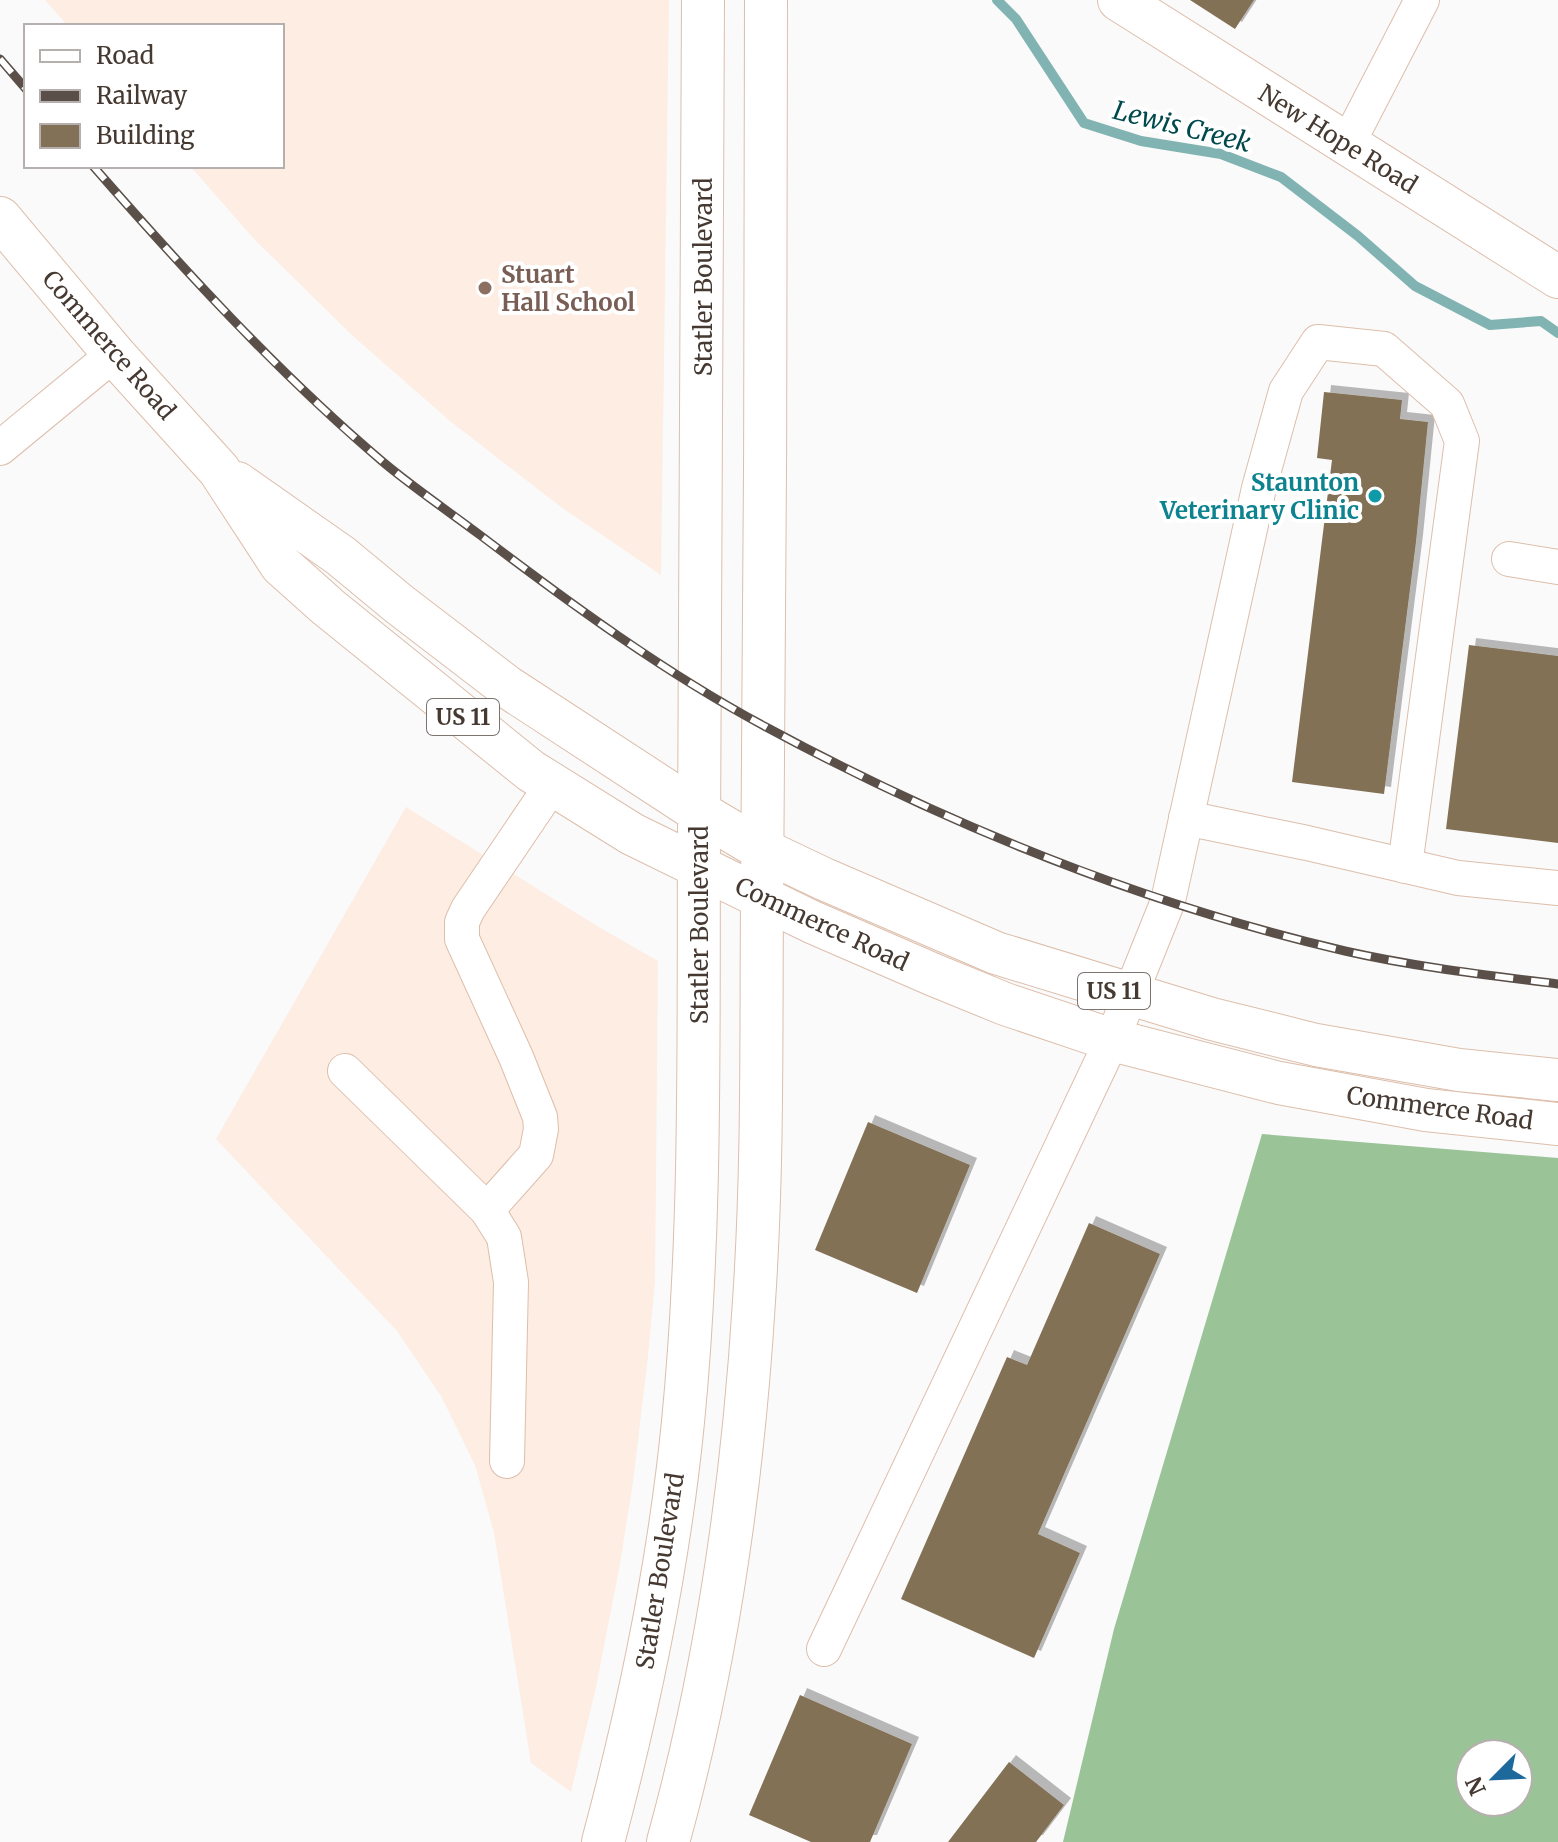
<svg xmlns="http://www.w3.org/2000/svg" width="1558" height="1842" font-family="Merriweather,serif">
<defs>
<filter id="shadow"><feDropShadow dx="7" dy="-7" stdDeviation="0" flood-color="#0004"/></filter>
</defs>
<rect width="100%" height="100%" fill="#fafafa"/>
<!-- built -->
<g fill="#fdede3">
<polygon points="45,0 669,0 661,575 561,507 450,421 354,337 254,239 190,166 282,166 282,26 68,26"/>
<polygon points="406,807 597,926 658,961 655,1281 648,1356 633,1482 620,1564 596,1687 571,1792 531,1763 494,1533 475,1465 441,1396 397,1331 216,1139"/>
</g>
<!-- forest -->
<path fill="#9ac397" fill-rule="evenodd" d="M1262,1134L1558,1158V1842H1063L1114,1629ZM1470,1754H1518V1802H1470Z"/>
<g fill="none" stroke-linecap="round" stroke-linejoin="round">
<!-- stream -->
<polyline stroke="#81b3b2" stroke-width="10" points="997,0 1016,19 1084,123 1141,141 1221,154 1281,177 1358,236 1415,286 1490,325 1541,321 1558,333"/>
</g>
<!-- building -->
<g fill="#837157" filter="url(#shadow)">
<polygon points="1190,0 1254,0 1235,29"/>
<polygon points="1324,392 1402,400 1400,419 1428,422 1416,542 1384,794 1292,782 1332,460 1317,458"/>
<polygon points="1469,645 1558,656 1558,843 1446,829"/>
<polygon points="868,1122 970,1165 917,1293 815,1250"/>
<polygon points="1089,1223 1160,1254 1038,1534 1080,1553 1034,1658 901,1599 1007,1357 1027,1365"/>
<polygon points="800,1695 912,1744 870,1842 811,1842 749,1815"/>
<polygon points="1009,1762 1064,1805 1036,1842 948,1842"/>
</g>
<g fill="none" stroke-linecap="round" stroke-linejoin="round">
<!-- minor casing -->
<g stroke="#ddbeab" stroke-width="36">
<g id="minor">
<polyline points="1347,145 1422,0"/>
<polyline points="0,448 114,354"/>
<polyline points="1509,559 1558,567"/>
<polyline points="1186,818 1307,843 1458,878 1558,888"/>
<polyline points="345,1071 487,1210 536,1155 541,1129 540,1117 516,1057 462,939 462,922 468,909 552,785"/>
<polyline points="487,1210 504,1237 511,1282 507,1461"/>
<polyline points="824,1649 1112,1040 1168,901 1259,488 1286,391 1318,342 1384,349 1447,404 1462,441 1405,866"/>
</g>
</g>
<!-- major casing -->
<g stroke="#ddbeab" stroke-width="44">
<g id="major">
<polyline points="1119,0 1558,277"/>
<polyline points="0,218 114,354 219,470 281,565 328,607 531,771 632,834 812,922 934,975 1005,1004 1112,1040 1279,1083 1426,1110 1558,1124"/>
<polyline points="237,483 341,556 399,604 506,686 699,812 763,850 824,879 996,953 1212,1019 1316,1045 1459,1070 1558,1080"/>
<path d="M603,1842C640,1704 669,1564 683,1422C702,1228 698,1032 699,837C701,558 703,279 703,0"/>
<path d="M668,1842C716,1669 743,1481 754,1301C763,1168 761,1035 762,902C766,601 765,301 766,0"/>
</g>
</g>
<!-- minor -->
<use href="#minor" stroke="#fff" stroke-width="34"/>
<!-- major -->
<use href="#major" stroke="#fff" stroke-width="42"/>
<!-- rail casing -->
<g stroke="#5a5049" stroke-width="9">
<g id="rail">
<polyline points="0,59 26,89"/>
<path d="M93,166C183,269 278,373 383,462C414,488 448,511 480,535C571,604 665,673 766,727C948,825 1144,904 1345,951C1415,967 1487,975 1558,984"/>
</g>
</g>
<!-- rail -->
<use href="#rail" stroke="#fff" stroke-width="6" stroke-dasharray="18" stroke-linecap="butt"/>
</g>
<!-- markers -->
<circle fill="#8d6e63" stroke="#fff" stroke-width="3" cx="485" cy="288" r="8"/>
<circle fill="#0f9aa8" stroke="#fff" stroke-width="3" cx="1375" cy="496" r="8"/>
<g text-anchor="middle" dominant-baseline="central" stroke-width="8" stroke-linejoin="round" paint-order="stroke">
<!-- shield labels -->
<g fill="#fff" stroke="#7d746f" stroke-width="2">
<rect x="427" y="699" width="72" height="36" rx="6"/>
<rect x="1078" y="973" width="72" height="36" rx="6"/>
</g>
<g font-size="22" font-weight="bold" fill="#453931">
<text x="463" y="717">US 11</text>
<text x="1114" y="991">US 11</text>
</g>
<!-- street labels -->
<g font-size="24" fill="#453931" stroke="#fff">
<text transform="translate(1338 139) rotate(32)">New Hope Road</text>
<text transform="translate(703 277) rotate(-90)">Statler Boulevard</text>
<text transform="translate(109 345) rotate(49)">Commerce Road</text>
<text transform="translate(822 924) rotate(25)">Commerce Road</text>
<text transform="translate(699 925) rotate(-90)">Statler Boulevard</text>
<text transform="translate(1440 1108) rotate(8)">Commerce Road</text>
<text transform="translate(660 1571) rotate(-81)">Statler Boulevard</text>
</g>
<!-- education labels -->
<g font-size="24" font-weight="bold" fill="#785e54" stroke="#fff" text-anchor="start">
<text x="501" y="274">Stuart<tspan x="501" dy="28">Hall School</tspan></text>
</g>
<!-- culture labels -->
<g font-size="24" font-weight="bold" fill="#0d838f" stroke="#fff" text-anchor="end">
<text x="1359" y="482">Staunton<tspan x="1359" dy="28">Veterinary Clinic</tspan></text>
</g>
<!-- water labels -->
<g font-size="26" font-style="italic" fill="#00494c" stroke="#fff">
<text transform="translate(1182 126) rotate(14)">Lewis Creek</text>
</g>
</g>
<!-- legend -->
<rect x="24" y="24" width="260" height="144" fill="#ffffff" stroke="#b5b0ad" stroke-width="2"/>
<rect x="40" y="50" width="40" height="12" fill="#ffffff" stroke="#b5b0ad" stroke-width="2"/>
<text x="96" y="64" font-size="24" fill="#453931">Road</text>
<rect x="40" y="90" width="40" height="12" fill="#5a5049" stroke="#b5b0ad" stroke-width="2"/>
<text x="96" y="104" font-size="24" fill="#453931">Railway</text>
<rect x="40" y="124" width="40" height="24" fill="#837157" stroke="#b5b0ad" stroke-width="2"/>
<text x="96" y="144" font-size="24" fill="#453931">Building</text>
<!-- north arrow -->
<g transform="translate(1494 1778) rotate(246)"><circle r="38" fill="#ffffff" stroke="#b5b0ad" stroke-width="2"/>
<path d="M0-6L14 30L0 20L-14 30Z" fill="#1d699c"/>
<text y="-12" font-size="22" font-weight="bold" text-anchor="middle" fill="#453931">N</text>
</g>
</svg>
